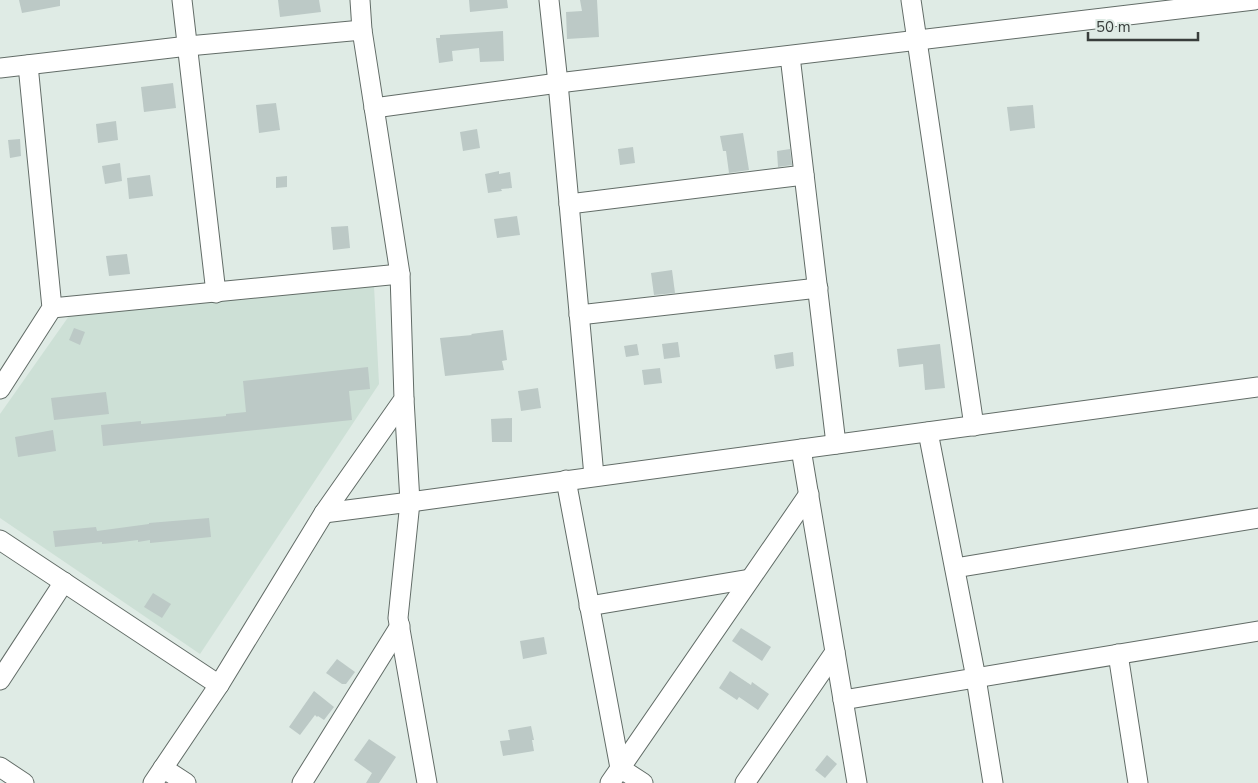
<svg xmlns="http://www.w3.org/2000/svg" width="1258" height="783" font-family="'Nunito Sans',sans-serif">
<rect width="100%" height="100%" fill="#dfebe5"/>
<!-- built -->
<polygon fill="#cde0d6" points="374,286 379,384 200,654 0,518 0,414 69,316"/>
<!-- building -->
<g fill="#bcc9c6">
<polygon points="19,0 60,0 60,6 22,13"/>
<polygon points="278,0 319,0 321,12 280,17"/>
<polygon points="469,0 507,0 508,8 470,12"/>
<polygon points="580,0 597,0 599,37 567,39 566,12 582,11"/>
<polygon points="503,31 504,61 480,62 479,48 452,51 453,61 439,63 436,38 440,38 440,35"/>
<polygon points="173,83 176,108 144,112 141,87"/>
<polygon points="276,103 280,130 259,133 256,105"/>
<polygon points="1033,105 1035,128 1010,131 1007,107"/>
<polygon points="116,121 118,140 98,143 96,124"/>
<polygon points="477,129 480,148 463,151 460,132"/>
<polygon points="743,133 749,170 729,173 726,151 723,151 720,136"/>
<polygon points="20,139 21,156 10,158 8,140"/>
<polygon points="633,147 635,163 620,165 618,149"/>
<polygon points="790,149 792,165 778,167 777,151"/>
<polygon points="120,163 122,181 105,184 102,166"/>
<polygon points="499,171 499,174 510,172 512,188 501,189 502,191 488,193 485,174"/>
<polygon points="150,175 153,196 129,199 127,178"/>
<polygon points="287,176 287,187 276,188 276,177"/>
<polygon points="517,216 520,235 497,238 494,219"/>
<polygon points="348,226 350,248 333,250 331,227"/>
<polygon points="127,254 130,274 109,276 106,256"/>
<polygon points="672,270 675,293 654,295 651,273"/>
<polygon points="74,328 85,332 80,345 69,340"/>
<polygon points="503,330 507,360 502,361 504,370 445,376 440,338 472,335 471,334"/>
<polygon points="678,342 680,357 664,359 662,344"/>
<polygon points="637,344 639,355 626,357 624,346"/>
<polygon points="940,344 945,388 925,390 923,364 899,367 897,349"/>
<polygon points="793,352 794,366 776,369 774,355"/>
<polygon points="368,367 370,389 349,391 352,420 103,446 101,425 141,421 141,424 226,416 226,414 246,412 243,381"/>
<polygon points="660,368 662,383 644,385 642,370"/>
<polygon points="538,388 541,408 521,411 518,391"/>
<polygon points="106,392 109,414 54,420 51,398"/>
<polygon points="512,418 512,442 492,442 491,419"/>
<polygon points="53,430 56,451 18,457 15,437"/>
<polygon points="209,518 211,537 150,543 150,540 138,542 138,540 114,543 102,544 102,542 55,547 53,531 96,527 97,531 149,524 149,523"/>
<polygon points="153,593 171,604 162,618 144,607"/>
<polygon points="741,628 771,647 762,661 732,641"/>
<polygon points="544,637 547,654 523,659 520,641"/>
<polygon points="337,659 355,672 346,684 342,684 326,673"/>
<polygon points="730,671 751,685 752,682 769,694 758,710 739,697 737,700 719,688"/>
<polygon points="314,691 334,707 324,720 318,716 317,717 315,715 300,735 289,727"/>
<polygon points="531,726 534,740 532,740 534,751 503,756 500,741 510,740 508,730"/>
<polygon points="369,739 396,757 379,783 366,783 372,773 354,760"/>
<polygon points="827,755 837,764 825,778 815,770"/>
</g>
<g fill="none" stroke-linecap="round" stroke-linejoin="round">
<!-- minor casing -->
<g stroke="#626c67" stroke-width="21">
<g id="minor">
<polyline points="182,0 216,293"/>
<polyline points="549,0 558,83 594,476"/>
<polyline points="911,0 974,426"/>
<polyline points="790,56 836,444"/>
<polyline points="0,68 188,46 362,30"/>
<polyline points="374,108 558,83 1254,0"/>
<polyline points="569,204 804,175"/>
<polyline points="52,308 400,274"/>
<polyline points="579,315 818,288"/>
<polyline points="0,389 52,308 28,65"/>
<polyline points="404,399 410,502 398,618 427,783"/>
<polyline points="928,432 976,678 993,783"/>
<polyline points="801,449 857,783"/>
<polyline points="566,480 620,768 643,783"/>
<polyline points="324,513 410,502 1258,387"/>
<polyline points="0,540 219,685"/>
<polyline points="955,568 1258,518"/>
<polyline points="589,606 750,579"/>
<polyline points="1118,654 1138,783"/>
<polyline points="0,680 64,582"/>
<polyline points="843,700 1258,631"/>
<polyline points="0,767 24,783"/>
<polyline points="163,768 186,783"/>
<polyline points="153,783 219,685 324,513 404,399 400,274 362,30 360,0"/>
<polyline points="302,783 400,626"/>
<polyline points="610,783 809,494"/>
<polyline points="745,783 835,652"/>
</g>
</g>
<!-- minor -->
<use href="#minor" stroke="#fff" stroke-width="19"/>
</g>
<!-- scale -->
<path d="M1088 32v8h110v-8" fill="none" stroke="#383d3b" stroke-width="2.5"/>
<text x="1096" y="32" font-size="15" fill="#383d3b" stroke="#dfebe5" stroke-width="4" paint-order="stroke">50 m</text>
</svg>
